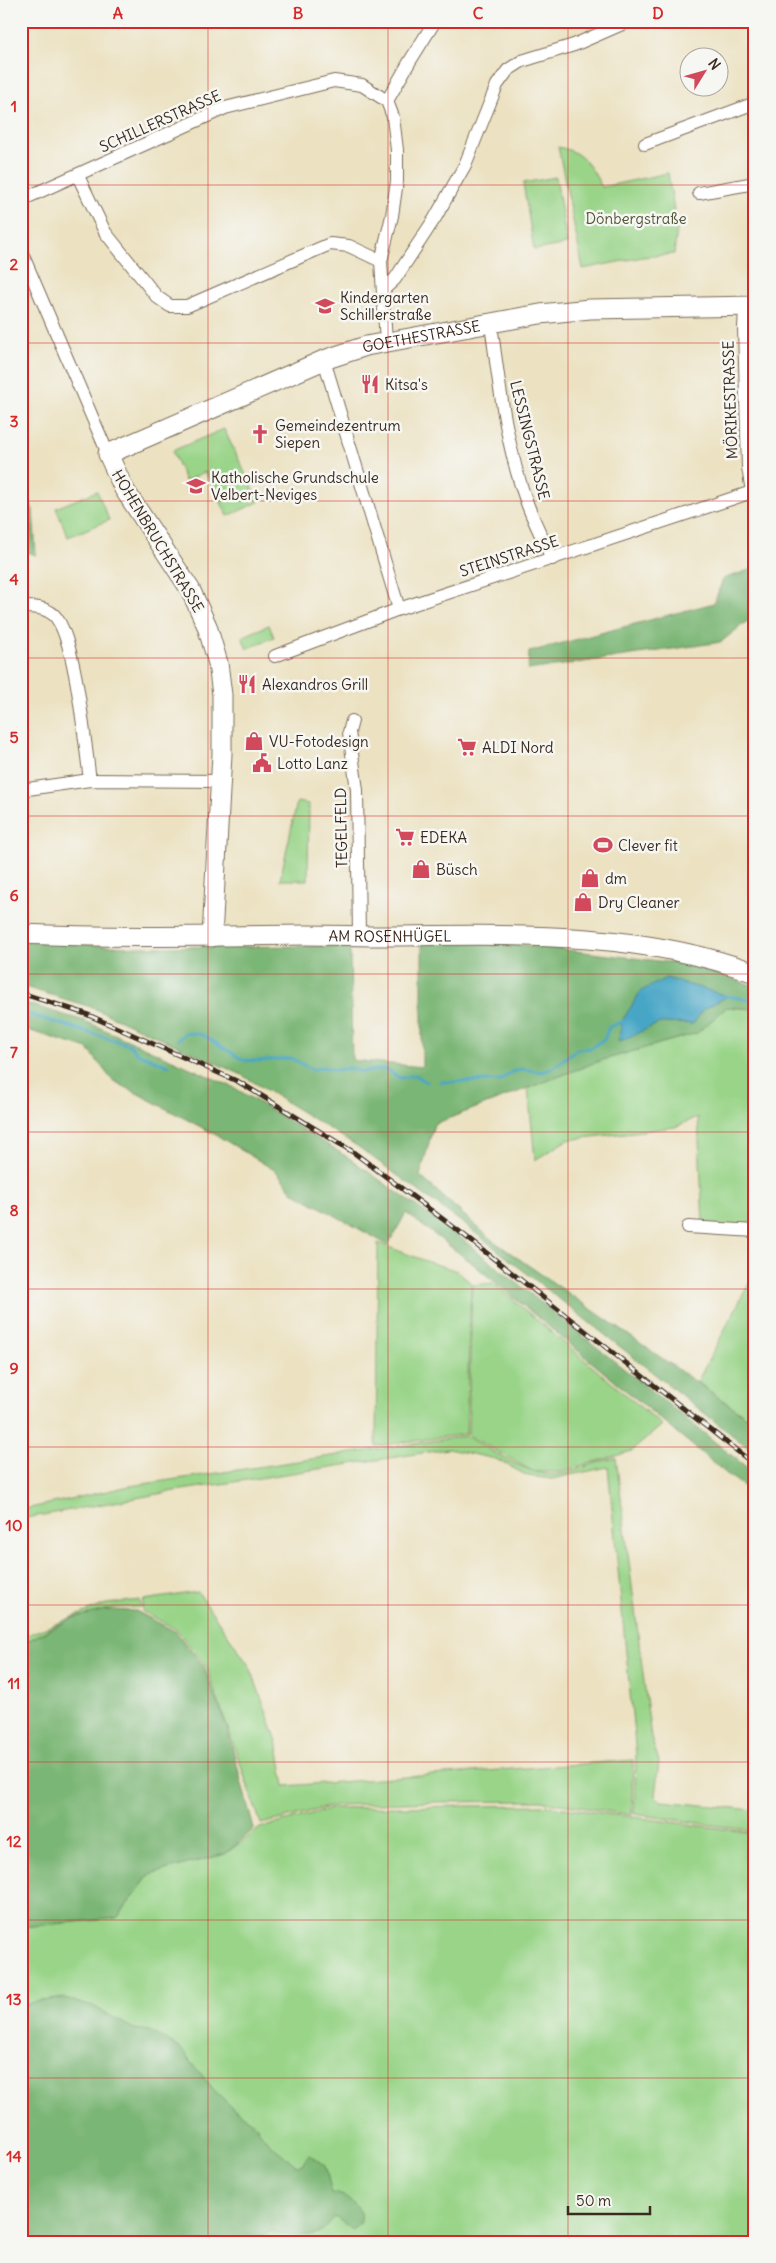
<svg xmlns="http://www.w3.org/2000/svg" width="776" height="2263" font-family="Delius,sans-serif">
<rect width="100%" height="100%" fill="#f6f6f2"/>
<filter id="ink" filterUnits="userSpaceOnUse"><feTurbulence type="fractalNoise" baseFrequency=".02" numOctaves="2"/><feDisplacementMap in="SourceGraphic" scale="10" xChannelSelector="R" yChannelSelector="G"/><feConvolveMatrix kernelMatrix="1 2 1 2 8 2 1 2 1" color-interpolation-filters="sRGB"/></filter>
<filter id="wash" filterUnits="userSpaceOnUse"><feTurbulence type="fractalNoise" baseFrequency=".0096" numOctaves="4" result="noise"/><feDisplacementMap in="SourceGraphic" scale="20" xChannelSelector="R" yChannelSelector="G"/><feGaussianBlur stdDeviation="1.12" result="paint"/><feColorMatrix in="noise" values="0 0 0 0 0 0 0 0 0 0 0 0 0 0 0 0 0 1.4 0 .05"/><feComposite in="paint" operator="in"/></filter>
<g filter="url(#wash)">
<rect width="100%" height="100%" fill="#ece2c2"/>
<!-- green -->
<g fill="#99d488" stroke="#6a7f53">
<path d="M558,147C584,152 590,166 602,187L668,173L677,229L674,254L643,257L583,269Z"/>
<polygon points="556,177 567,244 534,250 523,183"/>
<polygon points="224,429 259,502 228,516 205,472 185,481 172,451"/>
<polygon points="97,491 109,520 68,537 56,508"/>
<polygon points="269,625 274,637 247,649 242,637"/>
<polygon points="297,802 309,804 308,880 280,880"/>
<polygon points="727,1007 755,1009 755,1235 703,1226 698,1117 675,1127 567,1140 535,1160 528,1088 599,1061 697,1033"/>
<polygon points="378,1243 423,1260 457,1271 471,1283 466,1434 376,1446"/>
<polygon points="755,1272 755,1423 697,1382"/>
<polygon points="493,1283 662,1425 632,1451 560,1472 534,1472 468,1435 472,1285"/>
<path d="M466,1436C493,1450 530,1479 560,1474C580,1470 597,1461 616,1458L651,1738L659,1761L655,1795L661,1801L755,1810V1831L634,1814L636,1755L608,1467L552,1479L528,1476L496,1459L448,1449L169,1492L21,1519V1510L130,1486Z"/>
<polygon points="198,1592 250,1667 277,1741 285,1786 633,1760 632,1815 541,1801 436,1802 337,1805 261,1824 207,1668 177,1630 142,1611 144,1600"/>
<polygon points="140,1600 141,1607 113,1608 56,1625 21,1645 21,1634 27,1635 106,1604"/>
<polygon points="541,1805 755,1833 755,2242 21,2242 21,1927 117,1918 150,1874 225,1854 260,1828 333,1808"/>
</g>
<!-- forest -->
<g fill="#7ab674" stroke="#5a7049">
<polygon points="21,480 33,510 36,555 21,550"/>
<polygon points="755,568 755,615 721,642 528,670 529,652 714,603 723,579"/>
<polygon points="443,938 542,947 684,964 755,986 755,1009 727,1007 697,1033 599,1061 434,1124 420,1176 492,1240 755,1423 755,1453 464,1224 357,1146 242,1075 91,1007 21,986 21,941 130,947 350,946 352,1060 422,1067 422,939"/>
<polygon points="21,1002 85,1021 235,1088 349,1158 457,1235 755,1474 755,1494 728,1475 472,1263 406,1213 388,1245 293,1192 276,1171 218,1136 112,1080 88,1049 21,1028"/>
<polygon points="105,1610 136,1611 176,1632 204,1667 226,1724 254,1829 225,1854 150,1874 117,1918 21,1927 21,1644 73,1618"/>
<path d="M65,1998L93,2006L134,2029L150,2031L181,2049L214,2090L235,2110L252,2121L270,2144L297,2166L302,2165L309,2154L325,2166L332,2193C345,2194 354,2202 361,2213L359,2224L353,2230L335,2217C331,2220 328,2226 324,2229C313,2239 284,2236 272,2231L248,2242H21V2006L34,2002Z"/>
</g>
<!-- water -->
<polygon fill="#47a6c6" stroke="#416872" points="666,978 728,996 704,1009 693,1024 660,1023 618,1042 622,1021 641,991"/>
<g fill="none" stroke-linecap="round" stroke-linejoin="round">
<!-- stream -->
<g stroke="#47a6c6" stroke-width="3">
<polyline points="724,996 755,1000"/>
<polyline points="21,1012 130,1045 137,1053 169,1066"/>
<polyline points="178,1040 185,1033 201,1034 243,1060 257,1061 291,1058 313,1070 322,1067 336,1070 349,1068 362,1072 385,1069 400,1078 416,1075 426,1082"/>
<polyline points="440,1082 500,1081 510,1073 521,1069 542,1072 553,1068 577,1049 591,1048 605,1038 609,1027 624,1021"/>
</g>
</g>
</g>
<g filter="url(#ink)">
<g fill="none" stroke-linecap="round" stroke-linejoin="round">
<!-- street casing -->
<g stroke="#796a57" stroke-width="14">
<g id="street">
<polyline points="387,101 410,61 435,21"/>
<polyline points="645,144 755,103"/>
<polyline points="78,176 105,232 157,297 170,306 187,306 330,244 349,246 381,261"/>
<polyline points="699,193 755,183"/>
<polyline points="21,200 225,108 334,81 362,85 387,101 393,117 397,150 397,181 392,216 381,261 386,343"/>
<polyline points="21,251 108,454"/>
<polyline points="383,290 395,279 435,218 465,165 497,85 508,70 522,61 574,45 629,21"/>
<polyline points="745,308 744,328 748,467 752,492"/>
<path d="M491,324C499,383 506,447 527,503C534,522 544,541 552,559"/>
<polyline points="324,360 399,609"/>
<path d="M21,607C33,607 45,607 54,615C76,637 85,746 90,780"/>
<polyline points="275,656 399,609 755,491"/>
<polyline points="352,721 349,732 357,790 359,936"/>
<polyline points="21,790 90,780 220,781"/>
<polyline points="688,1227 755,1231"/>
</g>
</g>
<!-- secondary casing -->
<g stroke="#796a57" stroke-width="21">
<g id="secondary">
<path id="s1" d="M21,934C116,938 210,936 305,935C333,935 360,936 388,936C510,935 638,930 755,973"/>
<path id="s2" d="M212,937L222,754V695L218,663L207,626L190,589L124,489L108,454L324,360L366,346L540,314L590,309L755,306"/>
</g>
</g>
<!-- street -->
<use href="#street" stroke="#fff" stroke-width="12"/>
<!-- secondary -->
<use href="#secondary" stroke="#fff" stroke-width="19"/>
<!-- rail casing -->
<g stroke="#3b2a1e" stroke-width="5">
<polyline id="rail" points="21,993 86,1014 239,1082 353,1152 460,1232 755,1465"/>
</g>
<!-- rail -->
<use href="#rail" stroke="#f6f6f2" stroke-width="3" stroke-dasharray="9" stroke-linecap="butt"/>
</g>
</g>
<!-- grid -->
<path fill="none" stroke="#d62828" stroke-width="1" stroke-opacity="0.55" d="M208,21V2242M388,21V2242M568,21V2242M21,185H755M21,343H755M21,501H755M21,658H755M21,816H755M21,974H755M21,1132H755M21,1289H755M21,1447H755M21,1605H755M21,1762H755M21,1920H755M21,2078H755"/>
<!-- icons -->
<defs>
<g id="school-bare" transform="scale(1.5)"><path d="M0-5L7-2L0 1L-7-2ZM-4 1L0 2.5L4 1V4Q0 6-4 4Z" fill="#d1495b" stroke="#f6f6f2" stroke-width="2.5" paint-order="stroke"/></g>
<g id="restaurant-bare" transform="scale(1.5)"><path d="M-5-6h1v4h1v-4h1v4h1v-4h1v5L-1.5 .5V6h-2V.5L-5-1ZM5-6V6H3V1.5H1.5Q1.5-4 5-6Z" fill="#d1495b" stroke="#f6f6f2" stroke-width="2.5" paint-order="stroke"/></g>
<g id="church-bare" transform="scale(1.5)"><path d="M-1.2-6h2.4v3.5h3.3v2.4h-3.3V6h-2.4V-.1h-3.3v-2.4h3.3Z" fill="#d1495b" stroke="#f6f6f2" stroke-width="2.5" paint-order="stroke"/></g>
<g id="shop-bare" transform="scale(1.5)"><path d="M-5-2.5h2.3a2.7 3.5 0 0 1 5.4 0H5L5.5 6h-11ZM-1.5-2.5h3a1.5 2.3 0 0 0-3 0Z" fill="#d1495b" stroke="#f6f6f2" stroke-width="2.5" paint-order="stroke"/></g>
<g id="supermarket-bare" transform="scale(1.5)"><path d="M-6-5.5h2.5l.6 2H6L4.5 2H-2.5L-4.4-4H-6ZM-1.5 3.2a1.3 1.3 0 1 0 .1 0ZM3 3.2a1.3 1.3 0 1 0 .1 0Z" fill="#d1495b" stroke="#f6f6f2" stroke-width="2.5" paint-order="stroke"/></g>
<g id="civic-bare" transform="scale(1.5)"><path d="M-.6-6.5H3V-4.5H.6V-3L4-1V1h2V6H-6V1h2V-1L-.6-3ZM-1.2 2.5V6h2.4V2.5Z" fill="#d1495b" stroke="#f6f6f2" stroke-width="2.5" paint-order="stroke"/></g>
<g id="stadium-bare" transform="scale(1.5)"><path d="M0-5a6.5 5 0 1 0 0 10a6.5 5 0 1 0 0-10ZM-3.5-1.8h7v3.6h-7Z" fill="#d1495b" stroke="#f6f6f2" stroke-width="2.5" paint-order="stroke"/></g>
</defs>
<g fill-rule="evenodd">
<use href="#school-bare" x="325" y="306"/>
<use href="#restaurant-bare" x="370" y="384"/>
<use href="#church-bare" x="260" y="434"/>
<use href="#school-bare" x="196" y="486"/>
<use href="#restaurant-bare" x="247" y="684"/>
<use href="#shop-bare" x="254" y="741"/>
<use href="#supermarket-bare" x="467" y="747"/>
<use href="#civic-bare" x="262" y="763"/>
<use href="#supermarket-bare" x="405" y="837"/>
<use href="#stadium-bare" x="603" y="845"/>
<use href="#shop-bare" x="421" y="869"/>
<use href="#shop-bare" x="590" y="878"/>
<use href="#shop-bare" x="583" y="902"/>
</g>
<g text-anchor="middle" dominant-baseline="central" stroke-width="5" stroke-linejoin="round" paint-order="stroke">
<!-- street labels -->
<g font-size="15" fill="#3b2a1e" stroke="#f6f6f2">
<text transform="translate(160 121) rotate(-24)">SCHILLERSTRASSE</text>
<text stroke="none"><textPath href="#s2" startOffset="848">GOETHESTRASSE</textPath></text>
<text transform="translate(730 400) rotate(-92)">MÖRIKESTRASSE</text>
<text transform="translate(530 440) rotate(76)">LESSINGSTRASSE</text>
<text transform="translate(158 541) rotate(59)">HOHENBRUCHSTRASSE</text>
<text transform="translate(509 556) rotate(-18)">STEINSTRASSE</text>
<text transform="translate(341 828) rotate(-91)">TEGELFELD</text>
<text stroke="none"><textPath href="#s1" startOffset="369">AM ROSENHÜGEL</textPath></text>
</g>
<!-- park labels -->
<g font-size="15" fill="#525438" stroke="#f6f6f2">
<text x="636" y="218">Dönbergstraße</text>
</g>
<!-- poi labels -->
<g font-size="15" fill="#3b2a1e" stroke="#f6f6f2" text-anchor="start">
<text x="340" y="297">Kindergarten<tspan x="340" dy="17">Schillerstraße</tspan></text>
<text x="385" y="384">Kitsa's</text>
<text x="275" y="425">Gemeindezentrum<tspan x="275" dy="17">Siepen</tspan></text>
<text x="211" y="477">Katholische Grundschule<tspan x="211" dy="17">Velbert-Neviges</tspan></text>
<text x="262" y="684">Alexandros Grill</text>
<text x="269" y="741">VU-Fotodesign</text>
<text x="482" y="747">ALDI Nord</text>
<text x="277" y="763">Lotto Lanz</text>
<text x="420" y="837">EDEKA</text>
<text x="618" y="845">Clever fit</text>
<text x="436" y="869">Büsch</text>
<text x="605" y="878">dm</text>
<text x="598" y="902">Dry Cleaner</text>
</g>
</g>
<!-- margin -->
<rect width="776" height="2263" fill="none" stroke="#f6f6f2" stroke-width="55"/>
<!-- north arrow -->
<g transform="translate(704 72) rotate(53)"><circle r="24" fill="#f6f6f2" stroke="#aba49d"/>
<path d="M0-4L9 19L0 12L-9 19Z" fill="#d1495b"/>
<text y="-8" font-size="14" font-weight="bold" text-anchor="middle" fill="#3b2a1e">N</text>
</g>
<!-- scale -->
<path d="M568 2206v8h82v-8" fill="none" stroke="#3b2a1e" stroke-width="2.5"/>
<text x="576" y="2206" font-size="15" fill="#3b2a1e" stroke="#f6f6f2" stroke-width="4" paint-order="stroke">50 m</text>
<rect x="28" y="28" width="720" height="2208" fill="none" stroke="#d62828" stroke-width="2"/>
<g font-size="16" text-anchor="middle" font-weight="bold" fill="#d62828">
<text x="118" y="19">A</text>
<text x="298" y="19">B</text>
<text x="478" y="19">C</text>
<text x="658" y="19">D</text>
<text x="14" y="112">1</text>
<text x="14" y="270">2</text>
<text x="14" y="427">3</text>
<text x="14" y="585">4</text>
<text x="14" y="743">5</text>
<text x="14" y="901">6</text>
<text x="14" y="1058">7</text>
<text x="14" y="1216">8</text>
<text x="14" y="1374">9</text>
<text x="14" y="1531">10</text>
<text x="14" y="1689">11</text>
<text x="14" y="1847">12</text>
<text x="14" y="2005">13</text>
<text x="14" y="2162">14</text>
</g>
</svg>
